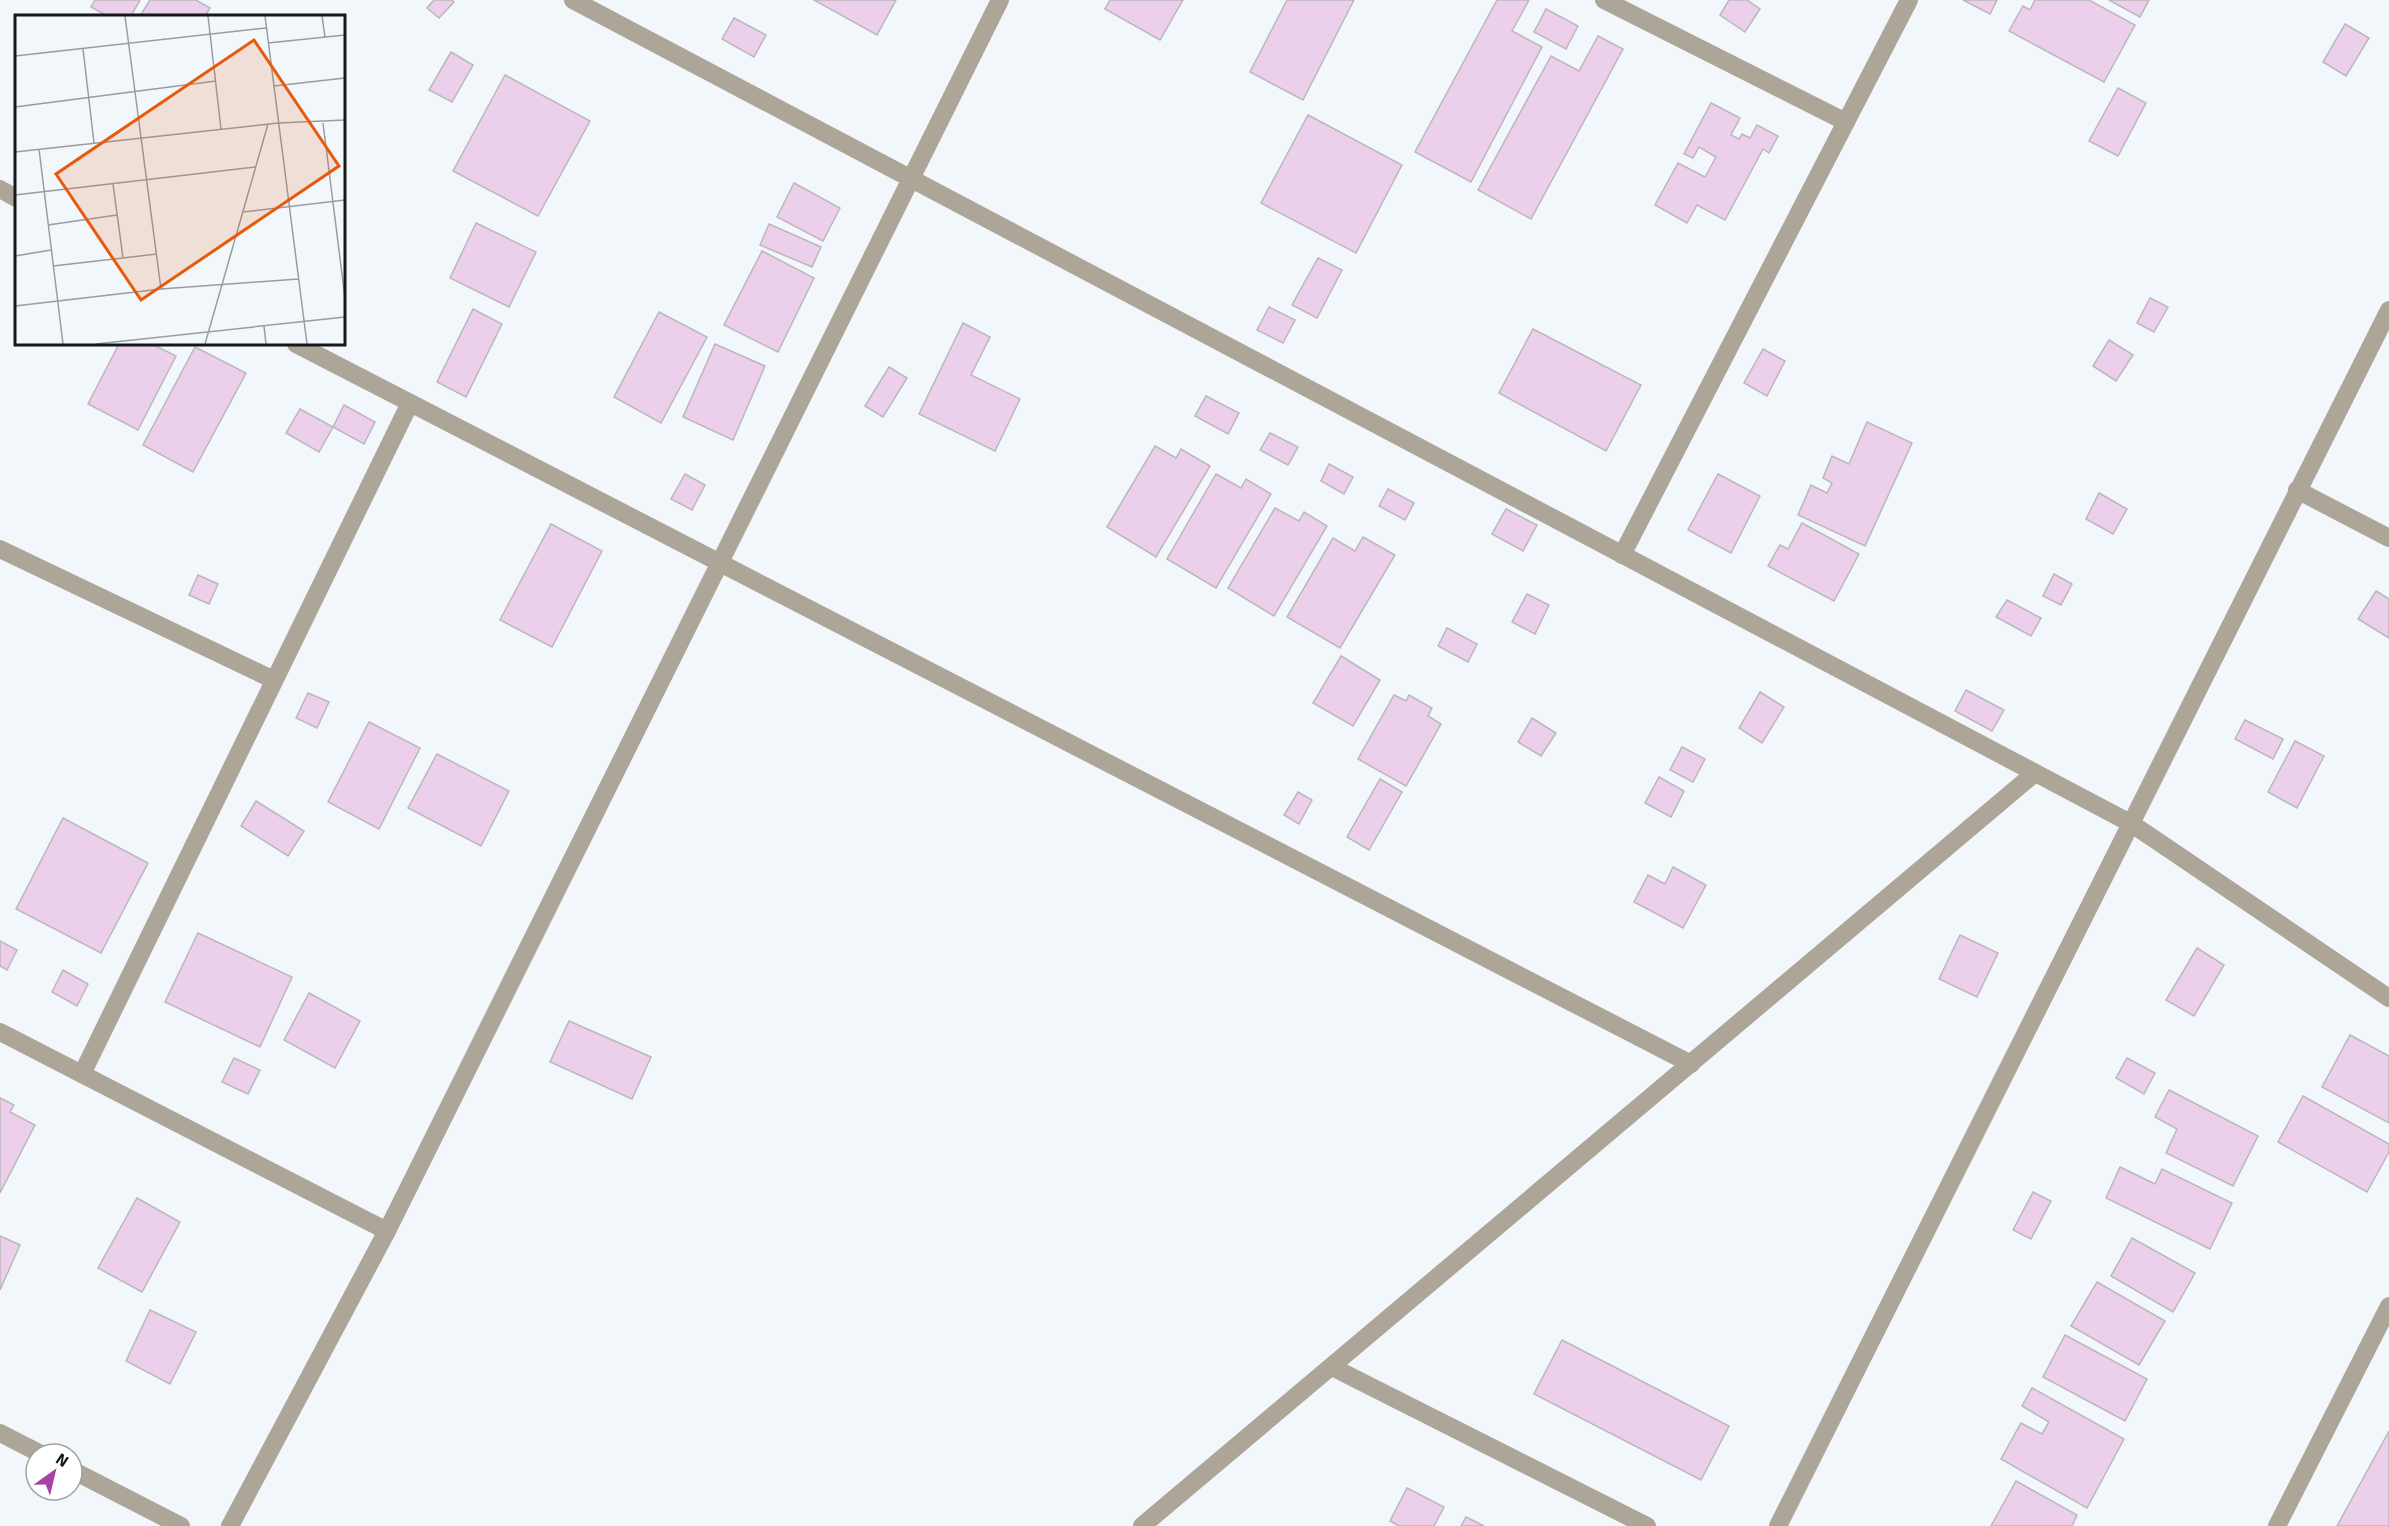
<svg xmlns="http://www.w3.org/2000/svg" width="2389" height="1526" font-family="Signika,sans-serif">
<rect width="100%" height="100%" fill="#f1f7fb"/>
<!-- building -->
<g fill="#eccfea" stroke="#bcb7bc" stroke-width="1.5">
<polygon points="95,0 140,0 131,16 107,16 91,7"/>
<polygon points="150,0 196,0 210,8 205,16 140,16"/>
<polygon points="434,0 452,0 454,2 439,18 427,8"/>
<polygon points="814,0 896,0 877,35"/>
<polygon points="1110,0 1183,0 1160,40 1105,9"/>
<polygon points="1287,0 1354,0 1303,100 1250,72"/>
<polygon points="1497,0 1529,0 1512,31 1542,47 1471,182 1415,152"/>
<polygon points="1729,0 1747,0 1760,9 1745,32 1720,15"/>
<polygon points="1963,0 1997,0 1990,14"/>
<polygon points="2035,0 2089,0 2135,25 2104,82 2009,31 2023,6 2030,10"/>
<polygon points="2109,0 2149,0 2140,17"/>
<polygon points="1546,9 1578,26 1566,49 1534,32"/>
<polygon points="734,18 766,35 754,57 722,39"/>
<polygon points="2345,24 2369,38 2346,76 2323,62"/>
<polygon points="1598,36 1623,49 1531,219 1478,190 1551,56 1579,71"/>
<polygon points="451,52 473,65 452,102 429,90"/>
<polygon points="505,75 590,121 538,216 453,171"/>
<polygon points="2118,88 2146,103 2118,156 2089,141"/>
<polygon points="1711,103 1740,118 1731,135 1739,139 1742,134 1750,138 1757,125 1778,136 1769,153 1763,149 1725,220 1697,205 1687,223 1655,205 1678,163 1705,177 1716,157 1699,147 1693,158 1684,154"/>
<polygon points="1308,115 1402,165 1356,253 1261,203"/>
<polygon points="794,183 840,208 823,241 777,217"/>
<polygon points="476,223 536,252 509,307 450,278"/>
<polygon points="769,224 821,247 812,267 760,245"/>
<polygon points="762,251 814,278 778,352 724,325"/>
<polygon points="1318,258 1342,270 1317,318 1292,305"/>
<polygon points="2150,298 2168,307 2154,332 2137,323"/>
<polygon points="1269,307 1295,320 1283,343 1257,330"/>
<polygon points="473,309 502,324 466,397 437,382"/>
<polygon points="659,312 707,337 661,423 614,397"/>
<polygon points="963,323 990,337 971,375 1020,399 995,451 919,414"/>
<polygon points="1533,329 1641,385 1606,451 1499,393"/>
<polygon points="2109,340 2133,355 2116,381 2093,366"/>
<polygon points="119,344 152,344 176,356 138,430 88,404"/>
<polygon points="715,344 765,366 733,440 683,417"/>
<polygon points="195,347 246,373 193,472 143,445"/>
<polygon points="1763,349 1785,361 1767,396 1744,383"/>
<polygon points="889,367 907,378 883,417 865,406"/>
<polygon points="1206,396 1239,413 1228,434 1195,416"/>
<polygon points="344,405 375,422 364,444 333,427"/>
<polygon points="300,409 333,427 319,452 286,433"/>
<polygon points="1867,422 1912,443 1865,546 1798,515 1811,485 1827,493 1832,483 1823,478 1832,456 1849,464"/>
<polygon points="1270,433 1298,447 1288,465 1260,450"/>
<polygon points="1155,446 1176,458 1181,449 1210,466 1156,557 1107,527"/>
<polygon points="1329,464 1353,477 1344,494 1321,481"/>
<polygon points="685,474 705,485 692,510 671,499"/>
<polygon points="1216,474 1241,488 1246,479 1271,494 1216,588 1167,559"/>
<polygon points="1718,474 1760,496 1731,553 1688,530"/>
<polygon points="1388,489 1414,503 1405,520 1379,506"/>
<polygon points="2099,493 2127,509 2113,534 2086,519"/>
<polygon points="1275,508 1299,521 1304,512 1327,526 1274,616 1228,588"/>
<polygon points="1506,509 1537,525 1523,551 1492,534"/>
<polygon points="1802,523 1859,554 1834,601 1768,566 1780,545 1788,549"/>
<polygon points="551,524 602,551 552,647 500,620"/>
<polygon points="1363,537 1395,555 1340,648 1287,617 1333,538 1355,551"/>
<polygon points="2054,574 2072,584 2061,605 2043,596"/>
<polygon points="198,575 218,584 209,604 189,595"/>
<polygon points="2376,591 2389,599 2389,638 2358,619"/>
<polygon points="1527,594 1549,605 1535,634 1512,622"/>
<polygon points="2007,600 2041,618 2031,636 1996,617"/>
<polygon points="1447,628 1477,644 1468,662 1438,646"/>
<polygon points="1341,656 1380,680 1353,726 1313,703"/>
<polygon points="1966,690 2004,710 1992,731 1955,711"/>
<polygon points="1760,692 1784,707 1762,743 1739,728"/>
<polygon points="308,693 329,702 317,728 296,718"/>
<polygon points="1394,695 1406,701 1409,695 1432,708 1428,716 1441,724 1406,786 1358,759"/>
<polygon points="1532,718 1556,733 1541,756 1518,742"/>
<polygon points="2245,720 2283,739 2273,759 2235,739"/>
<polygon points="369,722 420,748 379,829 328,802"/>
<polygon points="2295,741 2324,756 2297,808 2268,792"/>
<polygon points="1682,747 1705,759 1693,782 1670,770"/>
<polygon points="437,754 509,791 481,846 408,808"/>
<polygon points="1659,777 1684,791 1671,817 1645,803"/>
<polygon points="1380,779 1402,792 1369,850 1347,837"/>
<polygon points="1298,792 1312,800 1299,824 1284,815"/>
<polygon points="256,801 304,831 288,856 241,826"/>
<polygon points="63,818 148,863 101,953 16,909"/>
<polygon points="1673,867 1706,885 1683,928 1634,902 1648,875 1665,884"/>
<polygon points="198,933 292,977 260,1047 165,1002"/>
<polygon points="1960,935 1998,953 1977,997 1939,979"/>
<polygon points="0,941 17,950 7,970 0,966"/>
<polygon points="2197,948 2224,965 2194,1016 2166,1000"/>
<polygon points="63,970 88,984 77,1006 52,992"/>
<polygon points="309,993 360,1021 335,1068 284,1040"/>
<polygon points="569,1021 651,1057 632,1099 550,1062"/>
<polygon points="2350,1035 2389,1056 2389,1123 2322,1087"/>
<polygon points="234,1058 260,1070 248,1094 222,1082"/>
<polygon points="2127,1058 2155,1073 2144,1094 2116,1078"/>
<polygon points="2169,1090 2258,1136 2233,1186 2166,1153 2177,1129 2155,1117"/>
<polygon points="2303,1096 2389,1144 2389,1152 2367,1192 2278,1142"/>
<polygon points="0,1098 14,1105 10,1112 35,1125 0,1193"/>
<polygon points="2120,1167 2155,1184 2162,1169 2232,1203 2210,1249 2106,1198"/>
<polygon points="2033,1192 2051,1201 2031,1239 2013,1230"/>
<polygon points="137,1198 180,1222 142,1292 98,1268"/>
<polygon points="0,1236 20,1245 0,1290"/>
<polygon points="2132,1238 2195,1273 2173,1312 2111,1276"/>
<polygon points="2097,1282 2165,1321 2139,1365 2071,1326"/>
<polygon points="150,1310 196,1332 170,1384 126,1361"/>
<polygon points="2065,1335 2147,1379 2125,1421 2043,1377"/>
<polygon points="1562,1340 1729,1426 1701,1480 1534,1394"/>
<polygon points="2032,1388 2124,1439 2087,1508 2001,1459 2021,1423 2042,1434 2049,1422 2022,1406"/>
<polygon points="2389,1431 2389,1526 2337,1526"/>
<polygon points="2016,1481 2077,1515 2072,1526 1991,1526"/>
<polygon points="1407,1488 1444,1507 1434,1526 1399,1526 1390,1521"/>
<polygon points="1466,1517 1484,1526 1461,1526"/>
</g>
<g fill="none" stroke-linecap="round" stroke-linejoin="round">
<!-- minor -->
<g stroke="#ada597" stroke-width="18">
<polyline points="573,0 2132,824 2389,998"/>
<polyline points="1604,0 1846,122"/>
<polyline points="0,189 16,198"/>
<polyline points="296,344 1691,1064"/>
<polyline points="2297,490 2389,538"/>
<polyline points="0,549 274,680"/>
<polyline points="1622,555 1909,0"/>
<polyline points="0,1032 387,1231"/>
<polyline points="82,1074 410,403"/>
<polyline points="1332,1367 1647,1526"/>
<polyline points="0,1433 41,1454"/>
<polyline points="72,1470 181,1526"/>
<polyline points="230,1526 387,1231 1000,0"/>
<polyline points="1142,1526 2035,773"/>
<polyline points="1778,1526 2389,310"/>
<polyline points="2277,1526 2389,1306"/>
</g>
</g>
<!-- overview -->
<g transform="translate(15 15)">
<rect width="330" height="330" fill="#f1f7fb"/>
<path fill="none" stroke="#999da0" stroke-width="1.5" d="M110,1L146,274M193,1L206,114M250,1L292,329M307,1L310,22M253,28L330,20M68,34L79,128M0,41L251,13M259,71L330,63M0,92L201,66M308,108L330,283M24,134L48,329M0,137L263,108L330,105M98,169L108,243M0,180L240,152M228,197L330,185M33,210L102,200M0,241L36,235M38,251L142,239M0,291L146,274L283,264M249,311L251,329M81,329L330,302M190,329L253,109"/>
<path fill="#e8590c" fill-opacity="0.15" stroke="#e8590c" stroke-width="3" d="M239,25L324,151L126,285L41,159Z"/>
<rect width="330" height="330" fill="none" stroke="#151718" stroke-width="3"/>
</g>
<!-- north arrow -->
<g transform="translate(54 1472) rotate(34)"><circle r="28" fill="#ffffff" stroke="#a1a2a3" stroke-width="1.5"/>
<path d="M0-4.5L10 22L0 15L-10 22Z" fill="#a642a8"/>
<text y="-9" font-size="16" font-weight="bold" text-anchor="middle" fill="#151718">N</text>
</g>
</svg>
